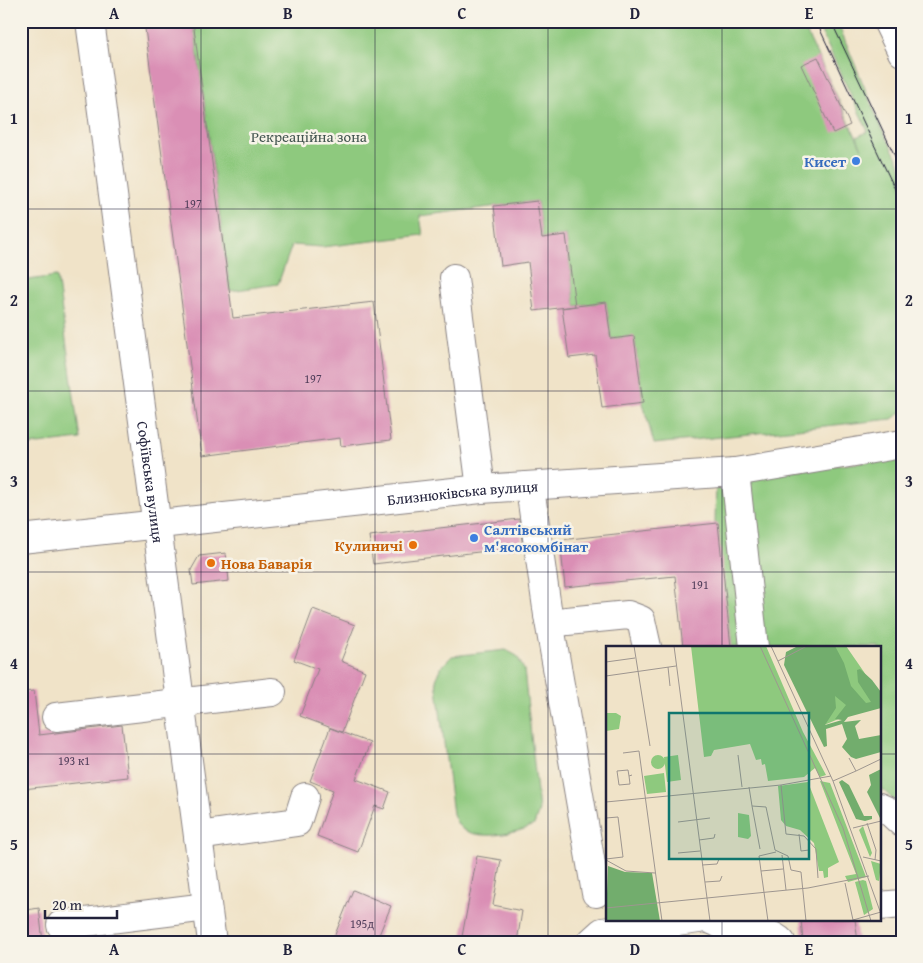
<svg xmlns="http://www.w3.org/2000/svg" width="923" height="963" font-family="'Gentium Book Plus',serif">
<rect width="100%" height="100%" fill="#f7f3e8"/>
<filter id="ink" filterUnits="userSpaceOnUse"><feTurbulence type="fractalNoise" baseFrequency=".02" numOctaves="2"/><feDisplacementMap in="SourceGraphic" scale="10" xChannelSelector="R" yChannelSelector="G"/><feConvolveMatrix kernelMatrix="1 2 1 2 8 2 1 2 1" color-interpolation-filters="sRGB"/></filter>
<filter id="wash" filterUnits="userSpaceOnUse"><feTurbulence type="fractalNoise" baseFrequency=".0096" numOctaves="4" result="noise"/><feDisplacementMap in="SourceGraphic" scale="20" xChannelSelector="R" yChannelSelector="G"/><feGaussianBlur stdDeviation="1.12" result="paint"/><feColorMatrix in="noise" values="0 0 0 0 0 0 0 0 0 0 0 0 0 0 0 0 0 1.4 0 .05"/><feComposite in="paint" operator="in"/></filter>
<g filter="url(#wash)">
<rect width="100%" height="100%" fill="#f0e3c8"/>
<!-- green -->
<g fill="#8ec97e" stroke="#58765c">
<polygon points="193,21 801,21 862,149 857,137 868,131 816,21 837,21 880,125 902,168 902,412 892,419 654,444 643,403 634,336 611,339 606,302 575,306 566,235 542,238 537,201 420,216 423,235 322,247 292,245 278,284 230,291"/>
<polygon points="57,276 80,439 21,446 21,281"/>
<polygon points="902,458 902,808 879,786 879,647 731,647 715,524 716,479"/>
<path d="M506,650L517,656L524,670L539,810L534,825C516,834 477,841 461,828C457,825 455,818 453,814L436,680L442,666L452,656Z"/>
</g>
<g id="blocks">
<!-- building -->
<g fill="#da8fb5">
<polygon points="144,21 193,21 233,318 374,302 391,440 341,446 340,438 202,456"/>
<polygon points="818,57 850,125 833,133 801,65"/>
<polygon points="537,201 542,238 566,235 575,306 534,311 528,262 501,266 494,206"/>
<polygon points="606,302 611,339 634,336 643,403 602,408 595,355 569,358 562,308"/>
<polygon points="519,519 523,547 373,564 369,536"/>
<polygon points="718,523 731,647 683,647 675,576 565,587 560,540"/>
<polygon points="226,553 229,581 193,585 191,570 199,556"/>
<polygon points="313,609 355,625 341,661 365,671 342,732 300,716 318,669 294,660"/>
<polygon points="34,691 39,735 122,725 128,777 23,789 21,692"/>
<polygon points="330,728 370,743 356,779 390,792 384,809 375,806 358,852 317,836 333,790 310,781"/>
<polygon points="477,856 501,860 493,905 522,911 517,942 487,937 486,942 461,942"/>
<polygon points="353,890 391,906 376,942 332,942"/>
<polygon points="39,908 43,942 21,942 21,911"/>
<polygon points="801,919 855,919 858,942 803,942"/>
</g>
</g>
</g>
<g filter="url(#ink)">
<use href="#blocks" fill-opacity="0" stroke="#898282" stroke-width="1"/>
<g fill="none" stroke-linecap="round" stroke-linejoin="round">
<!-- minor casing -->
<g stroke="#898282" stroke-width="30">
<g id="minor">
<path id="s1" d="M90,21L212,942"/>
<polyline points="454,278 481,489"/>
<polyline points="735,472 754,647"/>
<polyline points="530,488 548,615 557,622 628,615 641,620 647,647"/>
<path id="s2" d="M21,539L481,489L735,472L902,444"/>
<polyline points="548,615 596,893"/>
<polyline points="56,717 272,692"/>
<polyline points="879,807 890,812 902,823"/>
<polyline points="198,836 297,822 305,797"/>
<polyline points="879,906 902,904"/>
<path d="M708,919C720,922 730,931 742,934C756,937 769,929 781,942"/>
<polyline points="61,925 207,907"/>
<polyline points="591,942 602,932 699,919"/>
</g>
</g>
<!-- major casing -->
<g stroke="#898282" stroke-width="30">
<polyline id="major" points="887,21 902,52"/>
</g>
<!-- minor -->
<use href="#minor" stroke="#fff" stroke-width="28"/>
<!-- major -->
<use href="#major" stroke="#fff" stroke-width="28"/>
<!-- tram -->
<g stroke="#22223b" stroke-width="1">
<polyline points="816,21 902,204"/>
<polyline points="831,21 902,171"/>
</g>
</g>
</g>
<!-- grid -->
<path fill="none" stroke="#22223b" stroke-width="1" stroke-opacity="0.55" d="M201,21V942M375,21V942M548,21V942M722,21V647M21,209H902M21,391H902M21,572H902M21,754H607M879,754H902M722,919V942"/>
<!-- markers -->
<g fill="#3f7fe0" stroke="#f7f3e8" stroke-width="2">
<circle cx="856" cy="161" r="5"/>
<circle cx="474" cy="538" r="5"/>
</g>
<g fill="#e8710a" stroke="#f7f3e8" stroke-width="2">
<circle cx="413" cy="545" r="5"/>
<circle cx="211" cy="563" r="5"/>
</g>
<g text-anchor="middle" dominant-baseline="central" stroke-width="5" stroke-linejoin="round" paint-order="stroke">
<!-- number labels -->
<g font-size="12" fill="#503d5a">
<text x="193" y="203">197</text>
<text x="313" y="378">197</text>
<text x="700" y="584">191</text>
<text x="74" y="760">193 к1</text>
<text x="362" y="923">195д</text>
</g>
<!-- park labels -->
<g font-size="15" fill="#42544f" stroke="#f7f3e8">
<text x="309" y="136">Рекреаційна зона</text>
</g>
<!-- shop labels -->
<g font-size="15" font-weight="bold" fill="#366cbe" stroke="#f7f3e8" text-anchor="end">
<text x="846" y="161">Кисет</text>
<text x="484" y="529" text-anchor="start">Салтівський<tspan x="484" dy="17">м'ясокомбінат</tspan></text>
</g>
<!-- street labels -->
<g font-size="15" fill="#22223b" stroke="#f7f3e8">
<text stroke="none"><textPath href="#s1" startOffset="465">Софіївська вулиця</textPath></text>
<text stroke="none"><textPath href="#s2" startOffset="444">Близнюківська вулиця</textPath></text>
</g>
<!-- food labels -->
<g font-size="15" font-weight="bold" fill="#c56008" stroke="#f7f3e8" text-anchor="end">
<text x="403" y="545">Кулиничі</text>
<text x="221" y="563" text-anchor="start">Нова Баварія</text>
</g>
</g>
<!-- overview -->
<g transform="translate(606 646)">
<rect width="275" height="275" fill="#f0e3c8"/>
<path d="M85,0H160L197,86L220,129L214,131L209,122L198,131L162,135L159,118L156,119L155,113L150,114L144,98L108,104L105,110L98,111ZM214,0H240L258,26L273,56L211,82ZM0,67H10L15,70L13,83L0,85ZM72,109L75,134L61,136L58,111ZM45 116a7 7 0 1 1 14 0a7 7 0 1 1-14 0ZM58,127L60,146L41,148L38,130ZM214,135L224,137L260,231L242,236L239,230L250,228ZM202,136L233,216L222,222V231L218,232L217,225H213L208,197L194,184L180,180L175,174L172,140ZM132,167L143,169L145,190L142,193L132,191ZM257,180L266,207L264,211L253,184ZM265,215L275,218L273,235L270,234ZM257,234L260,235L267,263L258,269L249,236Z" fill="#8ec97e"/>
<path d="M192,0H229L238,17L245,40L260,57L265,56L252,36L251,24L254,23L266,34L275,46V62L242,71L238,76L255,74L249,80L253,93L275,89V106L250,113L245,111L236,101L241,93L236,78L220,83L221,100L218,101L178,19L180,6ZM229,50L240,59L229,73L236,74L219,79L230,62ZM275,123V174L261,146L265,139L263,129ZM236,134L243,139L258,170H266V173L259,175L250,173L233,136ZM2,220L19,226L46,227L54,275H0Z" fill="#72ad6d" fill-rule="evenodd"/>
<path fill="none" stroke="#9e9690" stroke-width="1" d="M28,0L44,100M68,0L104,275M154,0L237,182L265,275M165,0L227,135L275,268M172,15L201,0M0,16L29,12M62,21L64,40M0,30L70,20M17,107L33,105L56,275M132,109L136,141M250,125L275,113M23,130L24,138L13,139L11,125L22,124L23,130L26,129M227,135L250,125L243,112M175,139L180,188L198,190L210,203L212,232M143,141L146,160L160,161L169,204L182,210L185,224L195,226L200,275M0,156L175,139L225,130M146,160L154,203M0,172L12,171L17,211L0,213M72,176L104,172M261,177L270,204L269,214M247,182L275,175M193,188L195,205L203,204M93,194L108,192L109,188M72,207L94,205M176,209L180,244M257,211L275,215M0,214L20,225L49,227M96,219L111,218L113,213M155,225L153,210L170,206M99,236L114,235L116,230M239,237L247,274L275,266M0,262L202,242L263,230M162,275L155,225L177,223"/>
<path fill="#0f766e" fill-opacity="0.15" stroke="#0f766e" stroke-width="2.5" d="M63,67H203V213H63Z"/>
<rect width="275" height="275" fill="none" stroke="#22223b" stroke-width="2.5"/>
</g>
<!-- margin -->
<rect width="923" height="963" fill="none" stroke="#f7f3e8" stroke-width="55"/>
<!-- scale -->
<path d="M45 910v8h72v-8" fill="none" stroke="#22223b" stroke-width="2.5"/>
<text x="52" y="910" font-size="15" fill="#22223b" stroke="#f7f3e8" stroke-width="4" paint-order="stroke">20 m</text>
<rect x="28" y="28" width="868" height="908" fill="none" stroke="#22223b" stroke-width="2"/>
<g font-size="16" text-anchor="middle" font-weight="bold" fill="#22223b">
<text x="114" y="19">A</text>
<text x="288" y="19">B</text>
<text x="462" y="19">C</text>
<text x="635" y="19">D</text>
<text x="809" y="19">E</text>
<text x="14" y="124">1</text>
<text x="909" y="124">1</text>
<text x="14" y="306">2</text>
<text x="909" y="306">2</text>
<text x="14" y="487">3</text>
<text x="909" y="487">3</text>
<text x="14" y="669">4</text>
<text x="909" y="669">4</text>
<text x="14" y="850">5</text>
<text x="909" y="850">5</text>
<text x="114" y="955">A</text>
<text x="288" y="955">B</text>
<text x="462" y="955">C</text>
<text x="635" y="955">D</text>
<text x="809" y="955">E</text>
</g>
</svg>
